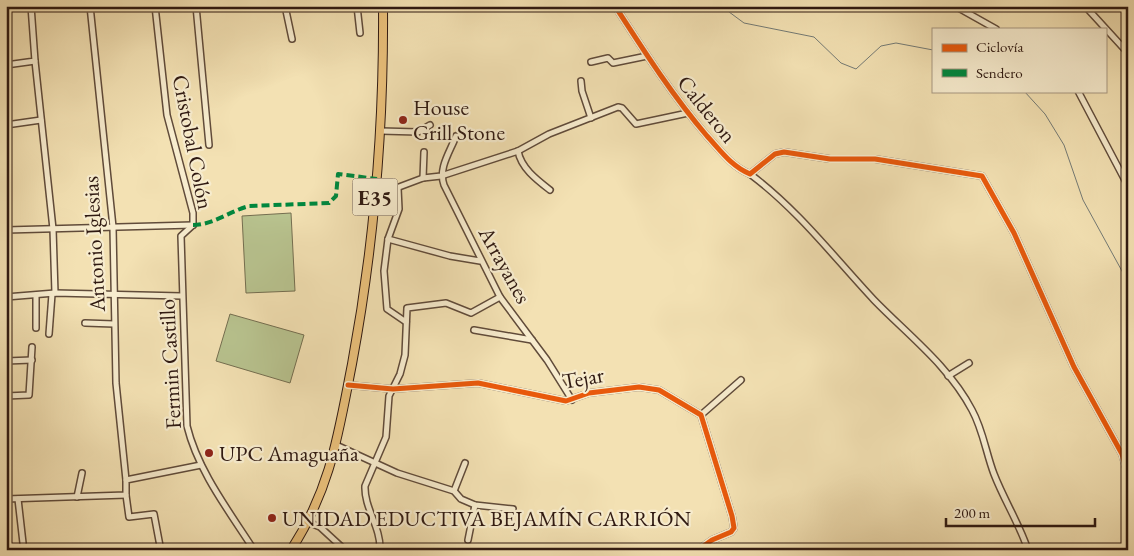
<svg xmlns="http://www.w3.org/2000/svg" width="1134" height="556" font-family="'EB Garamond',serif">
<rect width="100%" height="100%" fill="#f3e1b3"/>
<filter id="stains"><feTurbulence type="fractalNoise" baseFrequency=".004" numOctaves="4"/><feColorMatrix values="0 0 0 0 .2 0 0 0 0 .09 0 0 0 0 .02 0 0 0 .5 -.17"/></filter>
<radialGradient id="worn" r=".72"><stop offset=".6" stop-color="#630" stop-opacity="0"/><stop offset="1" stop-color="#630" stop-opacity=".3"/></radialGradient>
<!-- green -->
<g fill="#b8c38f" stroke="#746e50">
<polygon points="291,213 295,291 246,293 242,216"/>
<polygon points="230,314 304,335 290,383 216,361"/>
</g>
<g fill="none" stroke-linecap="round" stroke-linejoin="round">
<!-- stream -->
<g stroke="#737a75" stroke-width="1">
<polyline points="721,6 744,23 814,37 841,63 856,69 881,46 896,43 933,50"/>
<polyline points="1024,91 1045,114 1064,145 1083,200 1128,282"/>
</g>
<!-- minor casing -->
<g stroke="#604b3a" stroke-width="8">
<g id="minor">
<polyline points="90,6 113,227 116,383 126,480"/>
<polyline points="155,6 167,115 193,213 193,225"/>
<polyline points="196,6 209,145"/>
<polyline points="285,6 292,39"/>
<polyline points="357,6 360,33"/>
<path d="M615,6C644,51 672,95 707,136C721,151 731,166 750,174L775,154L784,152L830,159H875L982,176L1014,233L1074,367L1122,454L1128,475"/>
<polyline points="955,6 996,29"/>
<polyline points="1085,6 1128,53"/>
<polyline points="6,7 15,6"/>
<polyline points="35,61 53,229 55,293"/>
<polyline points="591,62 608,58 613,63 647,56"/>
<polyline points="6,65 35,61 31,6"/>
<polyline points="581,81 582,91 591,118"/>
<polyline points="1078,91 1128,186"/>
<polyline points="6,125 41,120"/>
<polyline points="381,131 418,132 430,125"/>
<path d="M456,136C450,152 438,168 444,185L500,297L547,360L572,400"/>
<path d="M518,151C521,168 537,180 550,190"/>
<path d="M750,174C798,210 833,256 874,300C908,335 949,366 972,410C983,430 986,453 994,474C1004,500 1019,523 1028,550"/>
<polyline points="423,178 424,152"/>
<polyline points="398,188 399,209 388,239 384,271 387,309 406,322"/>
<polyline points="375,196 423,178 441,176 518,151 549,134 618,107 622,108 636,124 688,113"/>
<path d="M193,225L181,236L187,426C198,471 229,511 254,550"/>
<polyline points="6,230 193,225"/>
<polyline points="388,239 450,256 480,261"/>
<polyline points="6,297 55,293 182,296"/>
<polyline points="85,323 114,324"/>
<polyline points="36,328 36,295"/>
<polyline points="474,330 532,340"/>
<polyline points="49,334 52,294"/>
<polyline points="6,361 32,360"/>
<polyline points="948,376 969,363"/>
<polyline points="348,385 393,389 478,383 566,401 589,393 639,387 659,390 701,415 732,516 734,528 731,532 712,540 698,550"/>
<polyline points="6,396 29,395 32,347"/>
<polyline points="701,415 741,380"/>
<polyline points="336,445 397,473 454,491 461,499 475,505 513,509"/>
<polyline points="454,491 465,463"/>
<polyline points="126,495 129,517 154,514 160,546 157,550"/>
<polyline points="77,497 82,473"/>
<polyline points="6,499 126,495 126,480 201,465"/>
<polyline points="18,499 23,543"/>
<polyline points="308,522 320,527 345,550"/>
<polyline points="468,540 475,505"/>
<path d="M380,550C381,527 364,508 365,486L386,437L389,396L400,374L405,355L407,308L446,303L471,313L500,297"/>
</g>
</g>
<!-- highway casing -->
<g stroke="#2f1911" stroke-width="10">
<path id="highway" d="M291,550C331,488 338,435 352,364C374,246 384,127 383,6"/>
</g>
<!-- minor -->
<use href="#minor" stroke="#f7ecce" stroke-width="5"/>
<!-- highway -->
<use href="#highway" stroke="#eac07a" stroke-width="8"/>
<!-- quiet -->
<path stroke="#00873e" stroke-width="4" stroke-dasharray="8 4" stroke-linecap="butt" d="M193,225C213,225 230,211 249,206L329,203L336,196L338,174L377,179"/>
<!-- cycleway casing -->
<g stroke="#f7ecce" stroke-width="8">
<g id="cycleway">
<path d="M615,6C644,51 672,95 707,136C721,151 731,166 750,174L775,154L784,152L830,159H875L982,176L1014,233L1074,367L1122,454L1128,475"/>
<polyline points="348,385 393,389 478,383 566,401 589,393 639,387 659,390 701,415 732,516 734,528 731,532 712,540 698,550"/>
</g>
</g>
<!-- cycleway -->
<use href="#cycleway" stroke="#e8590c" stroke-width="5"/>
</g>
<!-- markers -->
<g fill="#8f2418" stroke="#f7ecce" stroke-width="2">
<circle cx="403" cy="120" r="5"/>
<circle cx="209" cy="453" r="5"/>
<circle cx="272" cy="518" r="5"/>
</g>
<g text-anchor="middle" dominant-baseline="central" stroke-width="4.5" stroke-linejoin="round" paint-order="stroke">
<!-- shield labels -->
<rect fill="#f7ecce" stroke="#6b584a" stroke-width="1" x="352.5" y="178.5" width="45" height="37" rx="4"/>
<g font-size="21" font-weight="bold" fill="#2f1911">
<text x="375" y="197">E35</text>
</g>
<!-- poi labels -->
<g font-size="22" fill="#2f1911" stroke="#f7ecce" text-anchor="start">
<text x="413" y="107">House<tspan x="413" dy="25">Grill Stone</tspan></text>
<text x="219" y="453">UPC Amaguaña</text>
<text x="282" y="518">UNIDAD EDUCTIVA BEJAMÍN CARRIÓN</text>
</g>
<!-- street labels -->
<g font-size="22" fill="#2f1911" stroke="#f7ecce">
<text transform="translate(707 109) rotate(51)">Calderon</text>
<text transform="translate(193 142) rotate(79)">Cristobal Colón</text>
<text transform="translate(94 244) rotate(-93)">Antonio Iglesias</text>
<text transform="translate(505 265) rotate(61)">Arrayanes</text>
<text transform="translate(170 364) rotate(-93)">Fermin Castillo</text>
<text transform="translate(583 378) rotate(-10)">Tejar</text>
</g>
</g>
<!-- margin -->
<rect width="1134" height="556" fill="none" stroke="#f3e1b3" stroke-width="25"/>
<rect x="8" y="8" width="1119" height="541" fill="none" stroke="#2f1911" stroke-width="2.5"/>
<rect x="12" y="12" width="1109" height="531" fill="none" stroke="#2f1911"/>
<!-- legend -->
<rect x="932" y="28" width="175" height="65" fill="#f7ecce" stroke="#a79882"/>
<rect x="942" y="44" width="25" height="8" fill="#e8590c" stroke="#a79882"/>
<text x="976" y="52" font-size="15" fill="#2f1911">Ciclovía</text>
<rect x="942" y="69" width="25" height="8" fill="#00873e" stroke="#a79882"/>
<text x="976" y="78" font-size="15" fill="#2f1911">Sendero</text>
<!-- scale -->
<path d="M946 518v8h149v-8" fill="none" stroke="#2f1911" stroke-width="2.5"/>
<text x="954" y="518" font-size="15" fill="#2f1911" stroke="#f7ecce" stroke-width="4" paint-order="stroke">200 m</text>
<rect width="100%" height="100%" filter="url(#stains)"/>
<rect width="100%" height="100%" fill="url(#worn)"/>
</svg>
